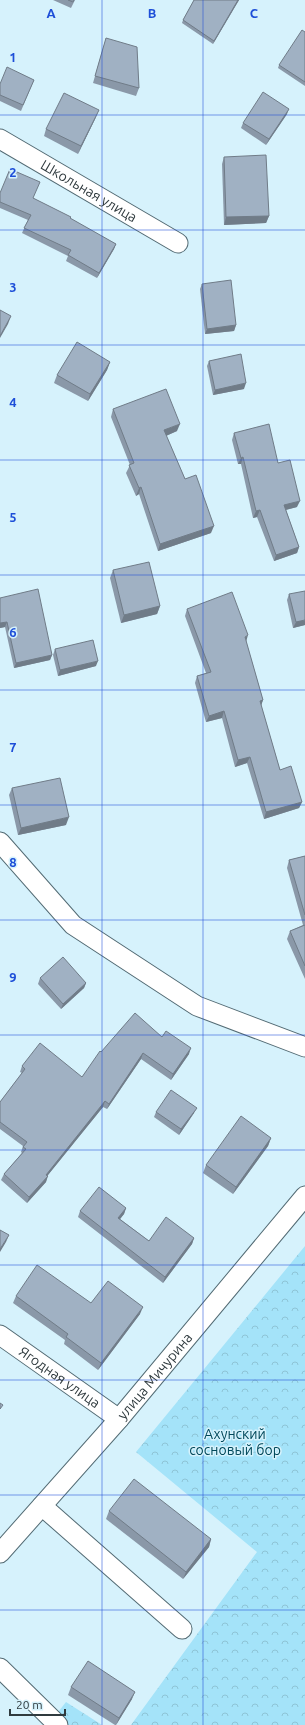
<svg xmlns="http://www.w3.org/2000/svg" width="305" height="1725" font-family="Ubuntu,sans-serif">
<defs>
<pattern id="forest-crowns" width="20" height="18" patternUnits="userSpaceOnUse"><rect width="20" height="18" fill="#a4e3f9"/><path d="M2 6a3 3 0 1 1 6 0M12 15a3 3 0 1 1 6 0" fill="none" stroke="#8ec4d6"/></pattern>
</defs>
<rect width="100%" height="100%" fill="#d6f2fc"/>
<!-- forest -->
<g fill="url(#forest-crowns)">
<polygon points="305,1246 305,1725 131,1725 257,1552 136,1452"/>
<polygon points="66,1702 102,1725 48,1725"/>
</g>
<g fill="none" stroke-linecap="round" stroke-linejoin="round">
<!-- minor casing -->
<g stroke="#536b74" stroke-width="21">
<g id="minor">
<path id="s1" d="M0,139L178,243"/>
<polyline points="0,842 73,925 197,1006 305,1047"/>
<path id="s2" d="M0,1335L119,1419"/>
<polyline points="42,1506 182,1629"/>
<path id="s3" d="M0,1553L119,1419L305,1196"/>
<polyline points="0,1668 58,1725"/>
</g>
</g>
<!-- minor -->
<use href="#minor" stroke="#fff" stroke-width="19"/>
</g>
<!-- wall -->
<g fill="#8a98a8">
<polygon points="53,0 75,0 71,8"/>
<polygon points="194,0 239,0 213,44 182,23 183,20"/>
<polygon points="305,32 305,86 278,68 279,65"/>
<polygon points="106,38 139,88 136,96 93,83"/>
<polygon points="34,80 21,111 0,101 0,84"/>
<polygon points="287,114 266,145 241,128 243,123"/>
<polygon points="96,117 78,154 44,136 46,129"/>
<polygon points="224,157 269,216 266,223 224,225 222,164"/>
<polygon points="0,193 33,198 116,244 114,249 97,278 66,261 68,256 22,233 28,220 0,208"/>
<polygon points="202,284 236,325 234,331 205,334 200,289"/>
<polygon points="209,361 244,389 213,395 207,366"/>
<polygon points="110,362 107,370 88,401 54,383 57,375"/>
<polygon points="113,409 177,431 166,436 185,479 211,533 158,551 139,494 136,496 126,473 130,465 111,417"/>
<polygon points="234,433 278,463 297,507 286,510 299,547 297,553 274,561 257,517 253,518 241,464 238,464 232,440"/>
<polygon points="113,570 160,606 157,614 121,623 110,578"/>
<polygon points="289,594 305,625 293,628 287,600"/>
<polygon points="0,598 52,655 50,660 14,668 5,627 0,628"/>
<polygon points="187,609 246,641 263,700 261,705 280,770 302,802 299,808 264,819 247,763 235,767 222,718 206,722 195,683 197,676 206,673 185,616"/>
<polygon points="55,649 96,666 58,676 53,655"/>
<polygon points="12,788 66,825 18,835 9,795"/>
<polygon points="305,856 305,979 287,939 290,931 303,925 287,868 289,860"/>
<polygon points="40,978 86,983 84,988 61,1009 38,984"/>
<polygon points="162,1037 189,1054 171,1080 141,1059 107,1109 103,1107 47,1176 46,1182 27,1203 1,1180 4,1174 22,1153 21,1152 23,1146 0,1129 0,1102 22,1073 20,1072 22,1066 82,1077 101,1052"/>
<polygon points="156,1112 194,1113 179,1135 154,1117"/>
<polygon points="271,1138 268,1146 233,1194 203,1173 206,1165"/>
<polygon points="126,1208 124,1214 120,1219 149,1241 194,1238 192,1244 163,1283 78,1217 80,1211"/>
<polygon points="16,1296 91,1303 140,1314 98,1370 64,1344 65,1340 13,1303"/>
<polygon points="109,1511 211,1539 209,1547 183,1579 106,1519"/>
<polygon points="71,1687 132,1699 116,1725 115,1725 68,1695"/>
</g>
<!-- shaded-wall -->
<g fill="#707c88">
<polygon points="238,0 239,0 213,44 214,41"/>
<polygon points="289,109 287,114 266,145 269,139"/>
<polygon points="99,110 96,117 78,154 81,146"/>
<polygon points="269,216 266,223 224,225 226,217"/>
<polygon points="116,244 114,249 97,278 99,273"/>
<polygon points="11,316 8,324 0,338 0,336"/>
<polygon points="236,325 234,331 205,334 207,329"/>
<polygon points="110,362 107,370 88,401 90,394"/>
<polygon points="246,383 244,389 213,395 215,390"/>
<polygon points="180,424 177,431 161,438 164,430"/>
<polygon points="243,457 241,464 238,464 241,458"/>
<polygon points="141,487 139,494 136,496 139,488"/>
<polygon points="300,501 297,507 281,511 284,505"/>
<polygon points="260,510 257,517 253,518 256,511"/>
<polygon points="214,526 211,533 158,551 160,544"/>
<polygon points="299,547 297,553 274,561 276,555"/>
<polygon points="160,606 157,614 121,623 124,615"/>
<polygon points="305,620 305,625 293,628 296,622"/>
<polygon points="7,622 5,627 0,628 0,623"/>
<polygon points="248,635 246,642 245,637"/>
<polygon points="52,655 50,660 14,668 16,663"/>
<polygon points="98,661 96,666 58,676 60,670"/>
<polygon points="263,700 261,706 260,701"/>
<polygon points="224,711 222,718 206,722 209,716"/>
<polygon points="250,757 247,763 235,767 238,760"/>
<polygon points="302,802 299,808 264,819 266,812"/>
<polygon points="69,817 66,825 18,835 21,828"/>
<polygon points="86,983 84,988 61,1009 63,1004"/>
<polygon points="191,1048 189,1054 171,1080 173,1074"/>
<polygon points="143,1053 141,1059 107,1109 109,1104"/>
<polygon points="105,1101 103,1107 44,1180 46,1175"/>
<polygon points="197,1108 194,1113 179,1135 181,1129"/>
<polygon points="271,1138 268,1146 233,1194 236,1187"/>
<polygon points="48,1176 46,1182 27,1203 29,1197"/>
<polygon points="126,1208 124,1214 116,1224 118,1218"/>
<polygon points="9,1235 6,1242 0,1252 0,1249"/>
<polygon points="194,1238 192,1244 163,1283 165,1277"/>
<polygon points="143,1307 140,1314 98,1370 101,1363"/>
<polygon points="211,1539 209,1547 183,1579 186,1572"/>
<polygon points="135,1692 132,1699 116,1725 119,1718"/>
</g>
<!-- building -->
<g fill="#a0b1c3" stroke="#707c88">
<polygon points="68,0 74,0 73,2"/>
<polygon points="194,0 238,0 214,41 183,20"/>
<polygon points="302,30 305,32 305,82 279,65"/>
<polygon points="106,38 137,47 139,88 95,76"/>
<polygon points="7,67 34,80 23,105 0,95 0,84"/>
<polygon points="263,92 289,109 269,139 243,123"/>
<polygon points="64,93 99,110 81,146 46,129"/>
<polygon points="266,155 269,216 226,217 224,157"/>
<polygon points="10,169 40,182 33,198 71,217 70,218 116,244 99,273 68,255 71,250 24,228 31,215 0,202 0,193"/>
<polygon points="231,280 236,325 207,329 202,284"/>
<polygon points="0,310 11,316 0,336"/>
<polygon points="77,342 110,362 90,394 57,375"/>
<polygon points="241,354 246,383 215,390 209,361"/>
<polygon points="166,389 180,424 164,430 185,479 196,475 214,526 160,544 141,487 139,488 129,465 134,463 113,409"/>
<polygon points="269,424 278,463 290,460 300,501 284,505 299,547 276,555 260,510 256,511 243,457 241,458 234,433"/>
<polygon points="149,562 160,606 124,615 113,570"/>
<polygon points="38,589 52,655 16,663 7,622 0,623 0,598"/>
<polygon points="305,591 305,620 296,622 289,594"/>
<polygon points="232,592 248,635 245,637 263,700 260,701 280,770 291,766 302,802 266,812 250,757 238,760 224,711 209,716 197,676 211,672 187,609"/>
<polygon points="93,640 98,661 60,670 55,649"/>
<polygon points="60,778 69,817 21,828 12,788"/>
<polygon points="305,856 305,915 289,860"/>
<polygon points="305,925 305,966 290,931"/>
<polygon points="63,957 86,983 63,1004 40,978"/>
<polygon points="135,1013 162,1037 166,1031 191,1048 173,1074 143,1053 109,1104 105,1101 46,1175 48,1176 29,1197 4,1174 26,1149 23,1147 27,1142 0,1122 0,1102 25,1069 22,1066 40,1043 82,1077 100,1051 101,1052"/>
<polygon points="171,1090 197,1108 181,1129 156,1112"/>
<polygon points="241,1116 271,1138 236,1187 206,1165"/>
<polygon points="99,1187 126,1208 118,1218 149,1241 166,1217 194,1238 165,1277 80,1211"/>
<polygon points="0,1230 9,1235 0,1249"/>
<polygon points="37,1265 91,1303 108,1281 143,1307 101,1363 66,1337 68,1334 16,1296"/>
<polygon points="0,1403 3,1405 0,1409"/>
<polygon points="134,1479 211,1539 186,1572 109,1511"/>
<polygon points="88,1661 135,1692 119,1718 71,1687"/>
</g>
<!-- grid -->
<path fill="none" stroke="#1d4ed8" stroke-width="1" stroke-opacity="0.55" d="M102,0V1725M203,0V1725M0,115H305M0,230H305M0,345H305M0,460H305M0,575H305M0,690H305M0,805H305M0,920H305M0,1035H305M0,1150H305M0,1265H305M0,1380H305M0,1495H305M0,1610H305"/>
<g text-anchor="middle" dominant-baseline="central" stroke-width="3" stroke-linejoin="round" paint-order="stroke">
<!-- street labels -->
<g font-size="14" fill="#2f3a3e" stroke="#d6f2fc">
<text stroke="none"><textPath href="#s1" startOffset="103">Школьная улица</textPath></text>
<text stroke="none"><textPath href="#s3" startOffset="235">улица Мичурина</textPath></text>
<text stroke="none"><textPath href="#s2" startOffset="73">Ягодная улица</textPath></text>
</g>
<!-- park labels -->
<g font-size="14" fill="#00485a" stroke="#d6f2fc">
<text x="235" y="1434">Ахунский<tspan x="235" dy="16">сосновый бор</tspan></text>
</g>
</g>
<g font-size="13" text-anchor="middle" font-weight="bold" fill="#1d4ed8" stroke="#d6f2fc" stroke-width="3" stroke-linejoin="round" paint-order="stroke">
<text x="51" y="18">A</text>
<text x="152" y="18">B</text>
<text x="254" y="18">C</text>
<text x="13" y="62">1</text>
<text x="13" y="177">2</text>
<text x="13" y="292">3</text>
<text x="13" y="407">4</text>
<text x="13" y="522">5</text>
<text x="13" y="637">6</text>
<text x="13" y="752">7</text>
<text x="13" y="867">8</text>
<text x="13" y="982">9</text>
</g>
<!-- scale -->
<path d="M10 1709v6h55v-6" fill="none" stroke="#2f3a3e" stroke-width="2"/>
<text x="16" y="1709" font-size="12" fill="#2f3a3e" stroke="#d6f2fc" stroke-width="3" paint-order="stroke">20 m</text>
</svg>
